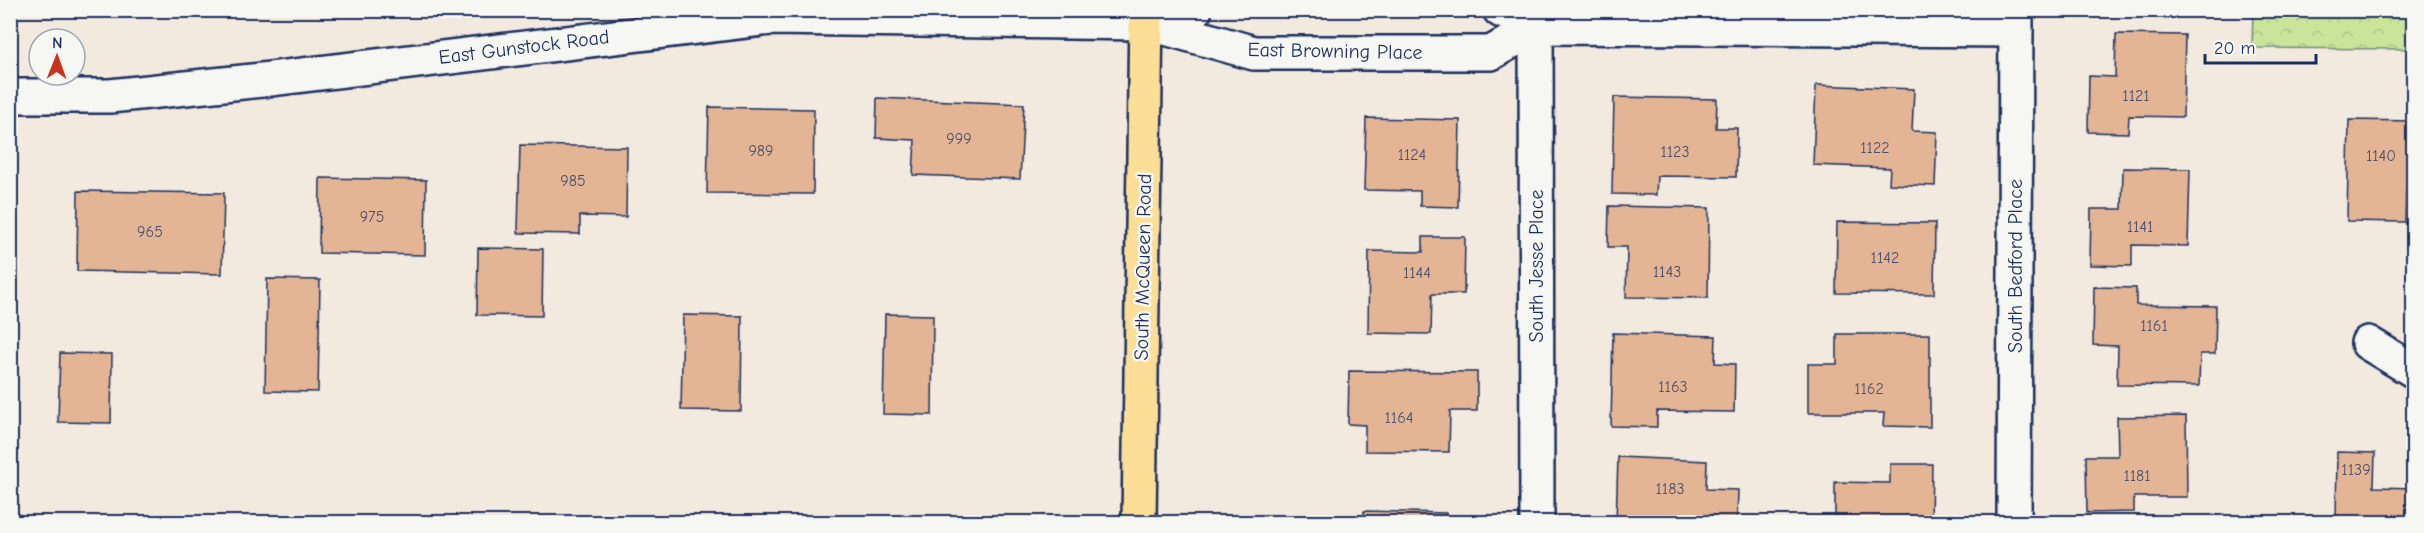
<svg xmlns="http://www.w3.org/2000/svg" width="2424" height="533" font-family="'Comic Neue',sans-serif">
<defs>
<pattern id="park-crowns" width="20" height="18" patternUnits="userSpaceOnUse" patternTransform="scale(1.5)"><rect width="20" height="18" fill="#cae49a"/><path d="M2 6a3 3 0 1 1 6 0M12 15a3 3 0 1 1 6 0" fill="none" stroke="#adc487"/></pattern>
</defs>
<rect width="100%" height="100%" fill="#f2e9df"/>
<filter id="ink" filterUnits="userSpaceOnUse"><feTurbulence type="fractalNoise" baseFrequency=".0167" numOctaves="2"/><feDisplacementMap in="SourceGraphic" scale="12" xChannelSelector="R" yChannelSelector="G"/><feConvolveMatrix kernelMatrix="1 2 1 2 8 2 1 2 1" color-interpolation-filters="sRGB"/></filter>
<g filter="url(#ink)">
<!-- park -->
<polygon fill="url(#park-crowns)" stroke="#728a7c" stroke-width="1.5" points="2253,11 2413,11 2413,49 2252,48"/>
<!-- building -->
<g fill="#e3b594" stroke="#1b2f5e" stroke-width="1.5">
<polygon points="2116,34 2185,35 2183,117 2129,116 2128,133 2088,132 2089,76 2115,77"/>
<polygon points="1816,85 1914,89 1912,131 1937,132 1935,186 1889,184 1890,168 1813,165"/>
<polygon points="1614,97 1717,99 1716,128 1737,128 1736,177 1657,176 1656,195 1612,194"/>
<polygon points="877,98 1024,104 1020,179 913,175 915,140 876,138"/>
<polygon points="709,107 814,109 813,194 707,193"/>
<polygon points="1366,118 1460,120 1458,207 1420,206 1420,191 1364,190"/>
<polygon points="2349,120 2414,121 2414,191 2406,191 2405,222 2347,221"/>
<polygon points="520,145 627,147 626,217 580,216 580,234 518,233"/>
<polygon points="2123,168 2190,169 2188,246 2132,245 2132,266 2090,265 2091,209 2122,209"/>
<polygon points="320,178 426,180 425,255 319,253"/>
<polygon points="78,191 224,193 222,274 77,271"/>
<polygon points="1609,206 1709,208 1708,298 1626,297 1627,247 1608,247"/>
<polygon points="1837,222 1935,223 1934,294 1836,293"/>
<polygon points="1423,237 1465,237 1464,294 1432,294 1431,334 1368,333 1369,251 1423,252"/>
<polygon points="478,248 543,249 542,316 477,315"/>
<polygon points="267,279 320,280 318,392 265,391"/>
<polygon points="2094,287 2136,288 2136,305 2216,306 2215,354 2200,354 2199,386 2117,385 2118,346 2093,345"/>
<polygon points="885,314 933,315 932,415 883,414"/>
<polygon points="683,315 742,316 741,411 681,410"/>
<polygon points="1613,333 1716,336 1715,363 1735,364 1734,412 1657,411 1657,427 1611,426"/>
<polygon points="1837,334 1930,334 1930,427 1883,426 1884,413 1808,413 1808,364 1837,364"/>
<polygon points="60,353 112,354 111,423 58,422"/>
<polygon points="1349,371 1477,372 1477,411 1450,411 1449,452 1365,451 1365,425 1348,424"/>
<polygon points="2186,416 2187,497 2134,497 2134,512 2087,513 2086,456 2118,456 2117,417"/>
<polygon points="2337,452 2375,453 2374,487 2414,488 2414,522 2336,522"/>
<polygon points="1618,457 1707,461 1706,489 1738,490 1737,522 1616,522"/>
<polygon points="1890,464 1932,464 1931,522 1835,522 1835,482 1890,483"/>
<polygon points="1364,511 1446,513 1446,522 1364,522"/>
</g>
<g fill="none" stroke-linecap="round" stroke-linejoin="round">
<!-- minor casing -->
<g stroke="#1b2f5e" stroke-width="38">
<g id="minor">
<polyline points="1500,10 1536,27 2016,30"/>
<polyline points="1536,10 1537,522"/>
<polyline points="1148,23 1254,53 1491,53 1536,27"/>
<polyline points="10,96 110,96 262,80 771,18 1146,23 1195,10"/>
<polyline points="2368,343 2414,371"/>
<polyline points="2014,522 2016,10"/>
</g>
</g>
<!-- major casing -->
<g stroke="#1b2f5e" stroke-width="38">
<polyline id="major" points="1139,522 1146,10"/>
</g>
<!-- minor -->
<use href="#minor" stroke="#f6f6f2" stroke-width="33"/>
<!-- major -->
<use href="#major" stroke="#fdde96" stroke-width="33"/>
</g>
</g>
<g text-anchor="middle" dominant-baseline="central" stroke-width="5" stroke-linejoin="round" paint-order="stroke">
<!-- number labels -->
<g font-size="16" fill="#4d506c">
<text x="2136" y="96">1121</text>
<text x="959" y="139">999</text>
<text x="1875" y="148">1122</text>
<text x="761" y="151">989</text>
<text x="1675" y="152">1123</text>
<text x="1412" y="155">1124</text>
<text x="2381" y="156">1140</text>
<text x="573" y="181">985</text>
<text x="372" y="217">975</text>
<text x="2140" y="227">1141</text>
<text x="150" y="232">965</text>
<text x="1885" y="258">1142</text>
<text x="1667" y="272">1143</text>
<text x="1417" y="273">1144</text>
<text x="2154" y="326">1161</text>
<text x="1673" y="387">1163</text>
<text x="1869" y="389">1162</text>
<text x="1399" y="418">1164</text>
<text x="2356" y="470">1139</text>
<text x="2137" y="476">1181</text>
<text x="1670" y="489">1183</text>
</g>
<!-- street labels -->
<g font-size="20" fill="#1b2f5e" stroke="#f6f6f2">
<text transform="translate(524 47) rotate(-7)">East Gunstock Road</text>
<text transform="translate(1335 51) rotate(1)">East Browning Place</text>
<text transform="translate(1536 266) rotate(-90)">South Jesse Place</text>
<text transform="translate(2015 266) rotate(-90)">South Bedford Place</text>
<text transform="translate(1143 267) rotate(-89)">South McQueen Road</text>
</g>
</g>
<!-- margin -->
<rect width="2424" height="533" fill="none" stroke="#f6f6f2" stroke-width="36"/>
<rect x="18" y="18" width="2388" height="497" fill="none" stroke="#1b2f5e" stroke-width="2" filter="url(#ink)"/>
<!-- north arrow -->
<g transform="translate(57 57) rotate(1)"><circle r="28" fill="#f6f6f2" stroke="#9ea6b7" stroke-width="1.5"/>
<path d="M0-4.5L10 22L0 15L-10 22Z" fill="#c8321e"/>
<text y="-9" font-size="16" font-weight="bold" text-anchor="middle" fill="#1b2f5e">N</text>
</g>
<!-- scale -->
<path d="M2205 54v9h111v-9" fill="none" stroke="#1b2f5e" stroke-width="3"/>
<text x="2214" y="54" font-size="18" fill="#1b2f5e" stroke="#f6f6f2" stroke-width="4.5" paint-order="stroke">20 m</text>
</svg>
